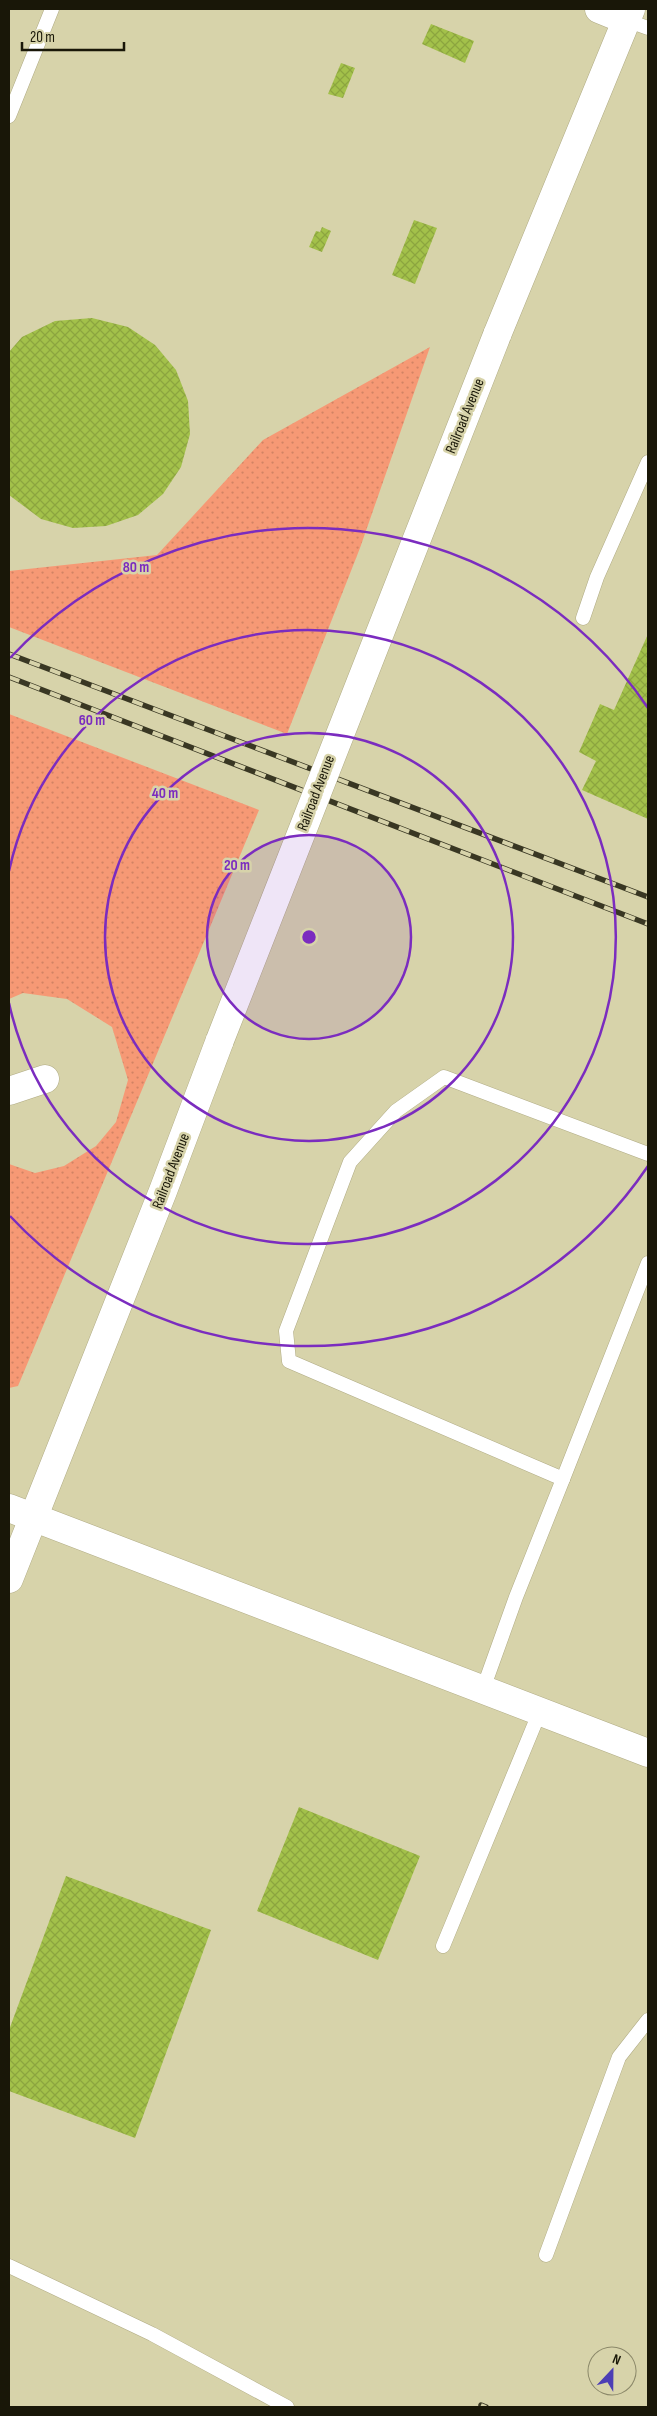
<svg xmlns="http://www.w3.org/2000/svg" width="657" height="2416" font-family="'Sofia Sans Condensed',sans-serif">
<defs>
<pattern id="grass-dots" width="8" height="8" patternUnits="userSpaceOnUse" patternTransform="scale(1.25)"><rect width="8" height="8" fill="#f69975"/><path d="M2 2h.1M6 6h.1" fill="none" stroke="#d28364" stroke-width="1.8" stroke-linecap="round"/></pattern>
<pattern id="building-cross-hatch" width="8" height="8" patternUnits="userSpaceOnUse" patternTransform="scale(1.25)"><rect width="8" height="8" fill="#a3c14a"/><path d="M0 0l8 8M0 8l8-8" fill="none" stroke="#8ca53f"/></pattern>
</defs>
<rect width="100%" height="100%" fill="#d7d3aa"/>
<!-- grass -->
<g fill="url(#grass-dots)">
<polygon points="430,347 360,548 287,734 9,627 9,571 157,555 263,440"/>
<polygon points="9,714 259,810 18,1386 9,1388 9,1164 35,1173 64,1166 96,1146 116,1122 128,1080 112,1027 67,999 23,993 9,999"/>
</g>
<!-- building -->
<g fill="url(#building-cross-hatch)">
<polygon points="431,24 474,41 465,63 422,44"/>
<polygon points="341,63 355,68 343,98 328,94"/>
<polygon points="414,220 437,228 415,284 392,275"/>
<polygon points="322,227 331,231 322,252 309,247 316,231 320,232"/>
<polygon points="92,318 128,327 155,345 176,370 188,401 190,434 181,467 163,494 138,515 106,526 73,528 41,519 9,495 9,352 22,337 55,321"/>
<polygon points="648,634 648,819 582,790 596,761 579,752 600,704 614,710"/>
<polygon points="299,1807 420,1856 378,1960 257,1911"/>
<polygon points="66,1876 211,1930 135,2138 9,2091 9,2030"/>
</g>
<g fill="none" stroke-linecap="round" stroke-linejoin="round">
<!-- lane casing -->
<g stroke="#b0ab84" stroke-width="15">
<g id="lane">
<polyline points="626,20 648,28"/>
<polyline points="9,116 52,9"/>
<polyline points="583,618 597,577 648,462"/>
<polyline points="648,1154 444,1077 396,1111 350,1162 286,1331 289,1361 563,1479 648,1263"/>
<polyline points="483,1689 516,1597 563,1479"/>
<polyline points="443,1946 540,1711"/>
<polyline points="546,2255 619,2057 648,2020"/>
<polyline points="9,2266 152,2334 287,2407"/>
</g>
</g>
<!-- street casing -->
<g stroke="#b0ab84" stroke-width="29">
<polyline id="street" points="9,1091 45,1079"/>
</g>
<!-- secondary casing -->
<g stroke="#b0ab84" stroke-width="29">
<g id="secondary">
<polyline points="599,9 626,20"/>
<polyline points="497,335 631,9"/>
<polyline points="9,1508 648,1753"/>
<polyline points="9,1579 163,1191 220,1040"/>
</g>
</g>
<!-- lane -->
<use href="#lane" stroke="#fff" stroke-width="14"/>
<!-- street -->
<use href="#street" stroke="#fff" stroke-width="28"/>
<!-- secondary -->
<use href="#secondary" stroke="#fff" stroke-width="28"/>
<!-- rail casing -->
<g stroke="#393723" stroke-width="5.5">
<g id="rail">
<polyline points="9,654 648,897"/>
<polyline points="9,677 648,924"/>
<polyline points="481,2405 486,2407"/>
</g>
</g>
<!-- rail -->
<use href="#rail" stroke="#d7d3aa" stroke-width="4" stroke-dasharray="11" stroke-linecap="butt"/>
<!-- secondary-bridge casing -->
<g stroke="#b0ab84" stroke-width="29" stroke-linecap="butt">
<polyline id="secondary-bridge" points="220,1040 497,335"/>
</g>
<!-- secondary-bridge -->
<use href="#secondary-bridge" stroke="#fff" stroke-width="28"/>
</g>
<!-- distance rings -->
<circle cx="309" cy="937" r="102" fill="#7b2cbf" fill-opacity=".12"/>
<g fill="none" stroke="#7b2cbf" stroke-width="2.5">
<circle cx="309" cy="937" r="102"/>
<circle cx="309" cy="937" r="204"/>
<path d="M9 871A307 307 0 1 1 9 1003"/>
<path d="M648 1166A409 409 0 0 1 10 1216M10 658A409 409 0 0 1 648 708"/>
</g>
<g text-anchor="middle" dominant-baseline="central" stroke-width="5" stroke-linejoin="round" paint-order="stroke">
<!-- street labels -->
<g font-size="15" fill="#191708" stroke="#d7d3aa">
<text transform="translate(465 416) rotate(-68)">Railroad Avenue</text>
<text transform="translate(316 793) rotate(-69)">Railroad Avenue</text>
<text transform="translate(171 1171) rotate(-69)">Railroad Avenue</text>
</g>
</g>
<circle cx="309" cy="937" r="8" fill="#7b2cbf" stroke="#d7d3aa" stroke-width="2.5"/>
<g font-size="15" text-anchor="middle" font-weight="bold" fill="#7b2cbf" stroke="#d7d3aa" stroke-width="5" stroke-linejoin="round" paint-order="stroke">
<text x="136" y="572">80 m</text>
<text x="92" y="725">60 m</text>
<text x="165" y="798">40 m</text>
<text x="237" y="870">20 m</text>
</g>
<!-- border -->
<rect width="657" height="2416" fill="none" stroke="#191708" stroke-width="20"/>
<!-- north arrow -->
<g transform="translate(612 2371) rotate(22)"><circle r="24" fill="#d7d3aa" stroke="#8b8869"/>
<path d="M0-4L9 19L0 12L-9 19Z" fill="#4c3eb5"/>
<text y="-8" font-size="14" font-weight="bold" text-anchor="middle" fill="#191708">N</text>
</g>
<!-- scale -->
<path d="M22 42v8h102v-8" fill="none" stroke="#191708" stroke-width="2.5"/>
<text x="30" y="42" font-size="15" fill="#191708" stroke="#d7d3aa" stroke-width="4" paint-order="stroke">20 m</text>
</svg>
